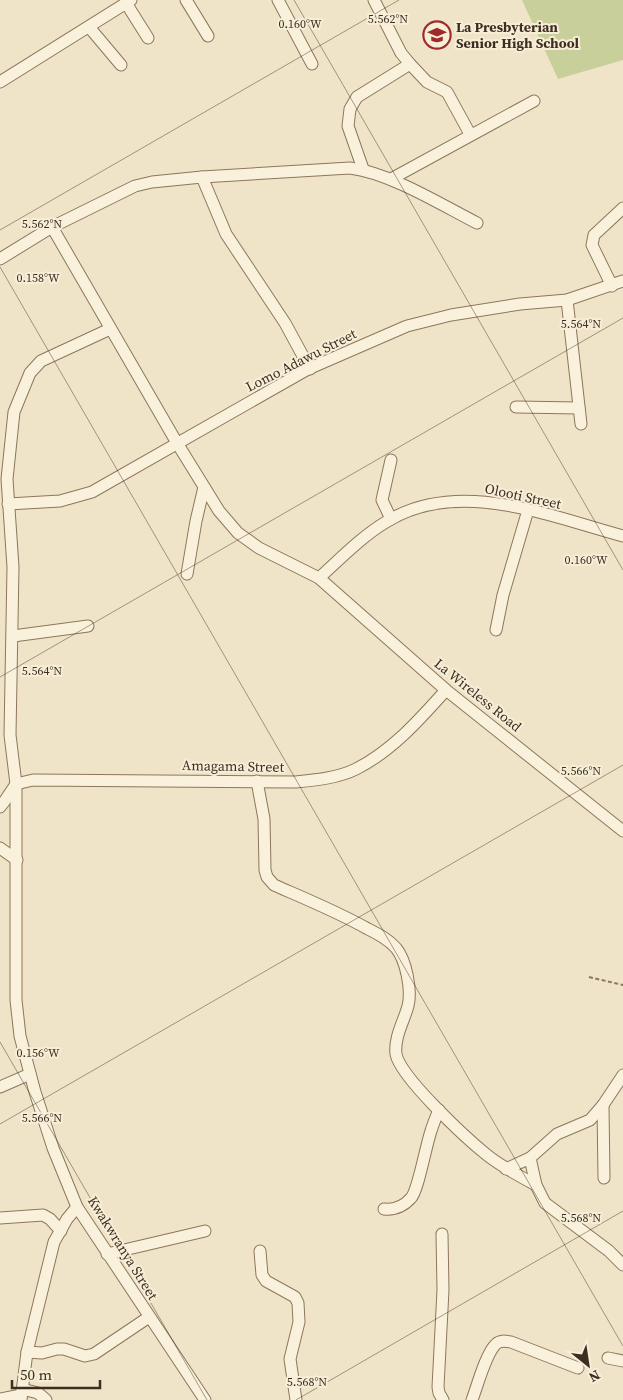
<svg xmlns="http://www.w3.org/2000/svg" width="623" height="1400" font-family="'Source Serif 4',serif">
<rect width="100%" height="100%" fill="#f0e4c8"/>
<!-- green -->
<polygon fill="#c9cf9b" points="522,0 623,0 623,60 558,79"/>
<g fill="none" stroke-linecap="round" stroke-linejoin="round">
<!-- minor casing -->
<g stroke="#8d765c" stroke-width="13">
<g id="minor">
<polyline points="186,0 208,36"/>
<polyline points="278,0 312,64"/>
<polyline points="126,3 148,38"/>
<polyline points="89,27 121,65"/>
<polyline points="410,64 427,82 447,92 470,134"/>
<polyline points="0,82 131,0"/>
<polyline points="363,169 348,126 350,109 357,97 410,64 401,53 374,0"/>
<polyline points="202,177 226,234 285,323 310,369"/>
<polyline points="391,179 534,101"/>
<polyline points="52,227 177,443 219,511 238,533 259,548 319,578 446,690 623,831"/>
<path d="M0,259L52,227L135,186L152,182L202,177L350,168C390,173 440,204 477,223"/>
<polyline points="612,286 592,245 594,235 623,208"/>
<polyline points="567,300 581,424"/>
<polyline points="110,329 41,361 30,373 14,412 7,479 13,567 10,735 16,784 16,1000 20,1036 35,1092 53,1148 77,1207 205,1400"/>
<polyline points="516,407 579,408"/>
<polyline points="8,504 60,501 92,492 308,369 407,326 451,315 520,304 567,300 623,281"/>
<polyline points="391,519 382,500 391,460"/>
<polyline points="187,574 196,521 204,487"/>
<path d="M319,578C340,559 361,537 386,522C458,477 549,516 623,536"/>
<polyline points="496,630 503,595 528,510"/>
<polyline points="13,636 88,626"/>
<path d="M257,781L264,819L265,870L267,877L274,885C306,899 338,912 368,929C378,934 388,939 396,948C406,960 412,990 408,1006C404,1021 394,1037 396,1054C400,1077 467,1139 487,1155C502,1167 519,1176 536,1185"/>
<path d="M0,807L4,802L16,784L33,780L296,782C316,780 338,778 356,769C392,751 420,719 446,690"/>
<polyline points="0,848 17,860"/>
<polyline points="0,1087 30,1074"/>
<polyline points="603,1105 604,1178"/>
<polyline points="530,1158 536,1185 545,1203 609,1251 623,1265"/>
<polyline points="506,1169 530,1158 557,1134 590,1120 603,1105 623,1075"/>
<path d="M384,1209C394,1210 404,1206 411,1198C418,1191 426,1145 431,1131C433,1124 436,1117 439,1110"/>
<polyline points="0,1218 43,1215 50,1219 61,1231"/>
<polyline points="442,1234 443,1290 438,1387 439,1393 443,1400"/>
<polyline points="260,1251 262,1275 266,1281 295,1297 298,1303 299,1322 290,1359 296,1400"/>
<polyline points="107,1254 205,1231"/>
<polyline points="27,1352 42,1353 57,1349 64,1349 85,1356 94,1354 149,1317"/>
<polyline points="608,1358 623,1361"/>
<polyline points="22,1389 38,1393 46,1400"/>
<polyline points="0,1399 21,1395"/>
<polyline points="21,1400 27,1352 54,1242 67,1219 77,1207"/>
<path d="M472,1400C477,1387 486,1353 496,1344C500,1340 505,1341 511,1342L578,1368"/>
</g>
</g>
<!-- path -->
<polyline stroke="#8d765c" stroke-width="2" stroke-dasharray="4 2.5" stroke-linecap="butt" points="589,977 623,985"/>
<!-- minor -->
<use href="#minor" stroke="#faf1dc" stroke-width="11"/>
</g>
<!-- ticks -->
<path fill="none" stroke="#3d2e20" stroke-width="1" stroke-opacity="0.45" d="M294,0L623,570M0,230L399,0M0,267L623,1346M0,677L623,318M0,1042L207,1400M0,1124L623,765M296,1400L623,1211"/>
<!-- icons -->
<defs>
<g id="school-ring" transform="scale(1.4375)"><circle r="9.5" fill="#f7eed8" stroke="#9e2a2b" stroke-width="1.5"/><path d="M0-5L7-2L0 1L-7-2ZM-4 1L0 2.5L4 1V4Q0 6-4 4Z" fill="#9e2a2b"/></g>
</defs>
<g fill-rule="evenodd">
<use href="#school-ring" x="437" y="35"/>
</g>
<g text-anchor="middle" dominant-baseline="central" stroke-width="4" stroke-linejoin="round" paint-order="stroke">
<!-- poi labels -->
<g font-size="14" font-weight="bold" fill="#3d2e20" stroke="#f7eed8" text-anchor="start">
<text x="456" y="27">La Presbyterian<tspan x="456" dy="16">Senior High School</tspan></text>
</g>
<!-- street labels -->
<g font-size="14" fill="#3d2e20" stroke="#f7eed8">
<text transform="translate(301 360) rotate(-27)">Lomo Adawu Street</text>
<text transform="translate(523 496) rotate(12)">Olooti Street</text>
<text transform="translate(478 695) rotate(39)">La Wireless Road</text>
<text transform="translate(233 766) rotate(1)">Amagama Street</text>
<text transform="translate(123 1248) rotate(58)">Kwakwranya Street</text>
</g>
</g>
<g font-size="12" text-anchor="middle" fill="#3d2e20" stroke="#f7eed8" stroke-width="4" stroke-linejoin="round" paint-order="stroke">
<text x="388" y="23">5.562°N</text>
<text x="300" y="28">0.160°W</text>
<text x="42" y="228">5.562°N</text>
<text x="38" y="282">0.158°W</text>
<text x="581" y="328">5.564°N</text>
<text x="586" y="564">0.160°W</text>
<text x="42" y="675">5.564°N</text>
<text x="581" y="775">5.566°N</text>
<text x="38" y="1057">0.156°W</text>
<text x="42" y="1122">5.566°N</text>
<text x="581" y="1222">5.568°N</text>
<text x="307" y="1386">5.568°N</text>
</g>
<!-- north arrow -->
<g transform="translate(588 1365) rotate(150)" stroke="#f7eed8" stroke-width="4" paint-order="stroke">
<path d="M0-4L9 19L0 12L-9 19Z" fill="#3d2e20"/>
<text y="-8" font-size="14" font-weight="bold" text-anchor="middle" fill="#3d2e20">N</text>
</g>
<!-- scale -->
<path d="M12 1380v8h88v-8" fill="none" stroke="#3d2e20" stroke-width="2.5"/>
<text x="20" y="1380" font-size="15" fill="#3d2e20" stroke="#f7eed8" stroke-width="4" paint-order="stroke">50 m</text>
</svg>
